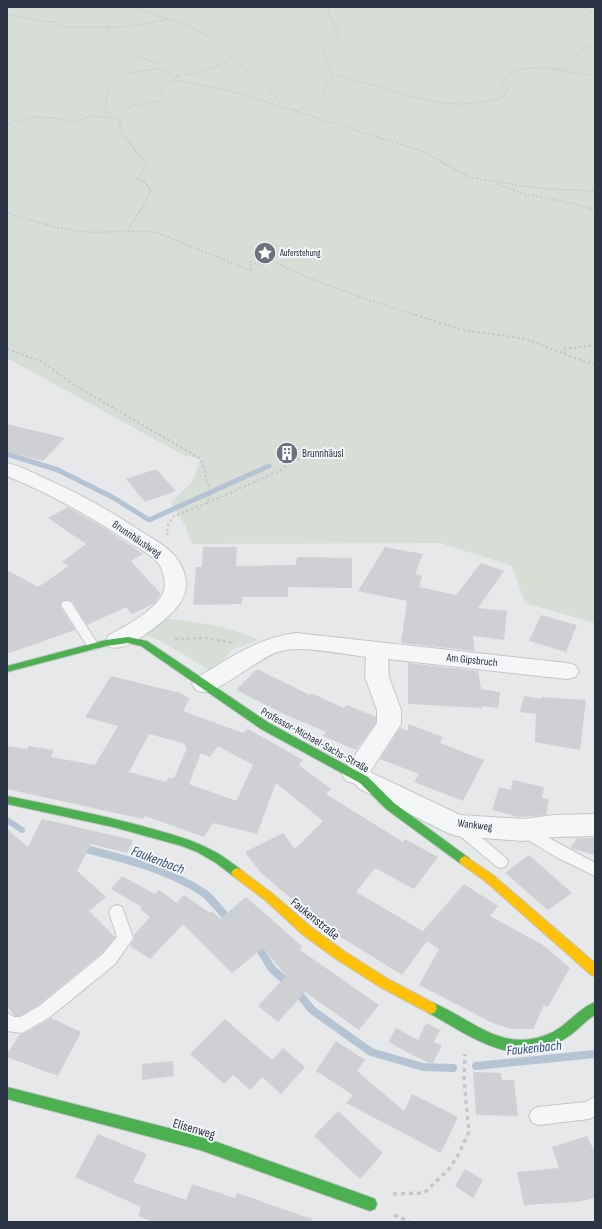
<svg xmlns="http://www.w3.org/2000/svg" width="602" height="1229" font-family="'Sofia Sans Condensed',sans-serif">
<rect width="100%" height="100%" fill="#e6e8ea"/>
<!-- green -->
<g fill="#d6ded6">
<polygon points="7,7 595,7 595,623 525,603 512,566 440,543 192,544 185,525 171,502 192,482 201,459 183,455 9,359 7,360"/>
<path d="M160,618C194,621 228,626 259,640L233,649L213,672L157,639L139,634Z"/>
</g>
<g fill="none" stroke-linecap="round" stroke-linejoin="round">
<!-- stream-far2 -->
<polyline stroke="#b4c4d5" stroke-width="5" points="7,454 58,470 114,498 149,520 269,466"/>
<!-- stream-far1 -->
<polyline stroke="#b4c4d5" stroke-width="6" points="7,820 22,830"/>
<!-- stream -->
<g stroke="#b4c4d5" stroke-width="8">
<path d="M81,848C122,858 168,869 204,893C213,900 221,912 229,920"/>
<polyline points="261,951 272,969 289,984"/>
<polyline points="296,990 312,1010 371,1052 423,1067 453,1068"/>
<polyline points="476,1066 595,1054"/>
</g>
</g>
<!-- building -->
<g fill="#ced0d3" fill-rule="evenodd">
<polygon points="7,424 65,438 43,461 7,452"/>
<polygon points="156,469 176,491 145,502 126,479"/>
<polygon points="68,507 101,526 143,554 131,561 161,594 153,604 132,614 126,607 87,625 72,601 67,600 63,601 60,606 75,630 7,654 7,570 38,587 69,566 62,562 86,544 48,518"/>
<polygon points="203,547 237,547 236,566 296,565 297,557 352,558 352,588 288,587 288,597 242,597 242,604 193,605 196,567 202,567"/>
<polygon points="385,547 423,554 415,574 422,576 419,587 456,595 481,563 504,571 478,608 507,611 504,640 473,636 475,651 401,643 407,601 358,591"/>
<polygon points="541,615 577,625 566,652 529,641"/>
<polygon points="408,663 478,671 481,689 500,692 498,708 482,706 482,708 408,704"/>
<polygon points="257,669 310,695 311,693 344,708 347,705 376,717 376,723 356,750 323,736 326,732 284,714 236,690"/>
<path d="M111,676L180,693L190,699L183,711L243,733L248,729L255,733L303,760L299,765L331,789L326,794L403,842L405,839L438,857L414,889L375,868L356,892L423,931L464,884L498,906L490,916L543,945L570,968L548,1007L544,1005L533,1029H511L493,1023L419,985L439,949L427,941L402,975L336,934L306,911L261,873L245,852L283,833L295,849L323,821L276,783L257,834L213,823L204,837L145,816L143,819L7,789V746L27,749L29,746L54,750L51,757L95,765L118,726L85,717ZM149,734L186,744L184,746L187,748L174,778L169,777L166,782L129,772ZM218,746L253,765L236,801L189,784L201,753L210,757Z"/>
<polygon points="524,696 541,699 541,697 586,700 580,750 535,742 536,714 520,712"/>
<polygon points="408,724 443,737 440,743 484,760 463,801 414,782 419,774 380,759 400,728 408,731"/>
<polygon points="513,780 544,787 542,798 549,799 546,815 519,817 492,810 499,787 511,790"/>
<polygon points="42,819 133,840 127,853 91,844 77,871 106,897 89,911 115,937 102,953 37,1006 20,1016 15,1016 7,1007 7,829 28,847"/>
<polygon points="577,838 595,838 595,855 570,848"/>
<polygon points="529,855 572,893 548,910 505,873"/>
<polygon points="122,876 155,894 159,890 177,903 184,895 210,913 212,911 220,919 246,897 302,946 300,950 379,1005 359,1030 305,992 278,1022 258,1006 286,976 263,948 232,973 183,924 150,959 130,946 134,939 134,935 150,917 140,909 142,907 111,889"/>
<polygon points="51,1018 81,1032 58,1076 7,1057 7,1054 20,1034 23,1034"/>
<polygon points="225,1019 272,1060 283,1048 305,1067 281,1094 262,1077 250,1090 233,1075 224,1084 190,1054"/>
<polygon points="426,1023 440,1030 434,1042 442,1045 432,1065 388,1042 396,1028 418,1040"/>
<polygon points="336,1041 365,1060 357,1071 404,1111 412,1094 458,1117 441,1153 346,1103 353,1095 316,1071"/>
<polygon points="173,1061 174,1076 142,1080 142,1064"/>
<polygon points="473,1072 501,1073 502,1080 514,1080 518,1116 476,1115"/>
<polygon points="338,1111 383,1153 360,1179 314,1136"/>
<polygon points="98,1134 147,1154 133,1182 186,1200 192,1184 235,1198 237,1193 312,1219 312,1222 154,1222 138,1216 141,1207 75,1177"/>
<polygon points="587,1136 595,1153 595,1198 576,1202 524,1205 517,1172 559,1168 552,1147"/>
<polygon points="465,1169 483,1180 473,1198 455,1186"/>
</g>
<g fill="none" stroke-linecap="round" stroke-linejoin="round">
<!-- lane casing -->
<g stroke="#c4c6c8" stroke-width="2">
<g id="lane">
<polygon points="67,601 71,602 97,643 99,646 97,649 93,650 89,649 61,605 63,602"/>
<polygon points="459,821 464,823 506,858 508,862 506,866 501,868 496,866 454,831 452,827 454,823"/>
<polygon points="525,825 595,863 595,876 556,857 520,835 518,831 520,827"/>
<polygon points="117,905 122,907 133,938 115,964 50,1017 22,1033 7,1031 7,1013 14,1017 20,1017 38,1007 103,954 117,937 109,912 112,907"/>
<polygon points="595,1097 595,1116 589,1119 538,1125 532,1122 529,1116 532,1110 538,1107 586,1102"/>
</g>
</g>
<!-- street casing -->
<g stroke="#c4c6c8" stroke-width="2">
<g id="street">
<path d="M7,463C20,466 32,472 44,478C78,493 111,511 142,532C153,539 165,545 174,555C181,563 186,574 186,585C186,603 167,618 154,628C141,637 126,651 109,647L106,641L109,635C124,627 160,608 164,590C166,582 163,570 159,564C152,555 141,550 132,544C92,517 51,494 7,476Z"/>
<path d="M296,633L567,663L575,665L579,671L575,677L567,679L388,659L389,677L401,710V724L370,772L460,815L523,819L554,815L595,814V836L554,837L523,841L457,836L448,833L358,788L356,784L346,781L342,774L377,723V710L365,677L366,657C342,654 299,644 277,652C258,659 220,691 205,692C202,692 198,691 196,690L192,684L196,678C231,658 254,639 296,633Z"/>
</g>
</g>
<!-- fast casing -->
<g stroke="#c4c6c8" stroke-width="2">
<g id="fast">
<polygon points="128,637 147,641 269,723 368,777 394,803 469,858 471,861 469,864 465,866 461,864 386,809 360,783 261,729 141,646 128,643 106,646 7,672 7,666 106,640"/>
<path d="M7,796C52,805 97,814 142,826C174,835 205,842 232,863C236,866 240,868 243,873L241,876L237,878L233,876L216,863L197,852L182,846L113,827L7,804Z"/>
<path d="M431,1002C474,1019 503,1056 553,1032C568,1024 578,1009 595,1002V1015C585,1021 578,1030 569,1036C556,1045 535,1054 520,1053C486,1050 456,1028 427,1012L425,1008L427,1004Z"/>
<polygon points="7,1087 200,1136 370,1197 375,1199 377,1204 375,1209 370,1211 200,1150 7,1099"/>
</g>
</g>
<!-- slow casing -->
<g stroke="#c4c6c8" stroke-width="2">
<g id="slow">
<polygon points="465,856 493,875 595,963 595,976 591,975 485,881 461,864 459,861 461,858"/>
<polygon points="237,868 241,870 273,894 311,927 344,951 388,979 435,1004 437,1008 435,1012 431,1014 427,1012 380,987 336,959 303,935 265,900 233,876 231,873 233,870"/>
</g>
</g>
<!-- path-far4 -->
<g stroke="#c5c6ca" stroke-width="1" stroke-dasharray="1.5 1.5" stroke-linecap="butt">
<polyline points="136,7 146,12 190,27 207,35 239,64 268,86 283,107 380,138"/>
<polyline points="330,7 329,14 339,33 323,51 332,75"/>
<polyline points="583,7 595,15"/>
<polyline points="7,14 38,21 55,22 64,27 125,27 166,20"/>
<polyline points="109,27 108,34 131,53 156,63 157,69 178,76"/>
<polyline points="554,69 595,76"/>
<polyline points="174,80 226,90 282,107"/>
<path d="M294,110C324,106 319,98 332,75C374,83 417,103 459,104C474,104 488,101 502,98L508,90L501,82C514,66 527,69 546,68C550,68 555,69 559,68C570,64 578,48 595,45"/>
<path d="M115,117L106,112C105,73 125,73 157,69"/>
<polyline points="7,125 16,121 35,117 52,118 73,122 92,116 119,119"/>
<polyline points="126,138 122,133 119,119 130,106 160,101 160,91 178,76 192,74 218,65 232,58"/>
</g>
<!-- path-far3 -->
<g stroke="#c5c6ca" stroke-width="1.5" stroke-dasharray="2 2" stroke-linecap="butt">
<polyline points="125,137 147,165 137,179 145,182 151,190 146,202 127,231"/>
<polyline points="377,137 422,151 461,173 473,178 544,189 595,191"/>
<polyline points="498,184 520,193 575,204 595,210"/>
<path d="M7,213C34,221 60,230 88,232C111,233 134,229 158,233L252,271L250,262L264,265L259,254"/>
<path d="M259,253C309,282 364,298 418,316"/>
</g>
<!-- path-far2 -->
<g stroke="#c5c6ca" stroke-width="2" stroke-dasharray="2.5 2.5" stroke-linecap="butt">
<polyline points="415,315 464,330 526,339 585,362 595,364"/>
<polyline points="7,349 43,362 74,385 201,459 211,494 207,503 174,516 168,525 167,535"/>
<polyline points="565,354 564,349 595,345"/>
<polyline points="207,503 279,471 300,458"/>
</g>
<!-- path-far1 -->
<polyline stroke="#c5c6ca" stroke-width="2.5" stroke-dasharray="3 3" stroke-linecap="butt" points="175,639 205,638 235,643"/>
<!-- path -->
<g stroke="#c5c6ca" stroke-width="3.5" stroke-dasharray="4 4" stroke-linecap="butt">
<polyline points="393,1194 424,1193 448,1170 457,1157 469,1132 464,1080 465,1054"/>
<polyline points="394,1215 410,1222"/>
</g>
<!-- lane -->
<use href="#lane" fill="#f5f6f7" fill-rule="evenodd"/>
<!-- street -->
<use href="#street" fill="#f5f6f7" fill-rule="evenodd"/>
<!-- fast -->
<use href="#fast" fill="#4caf50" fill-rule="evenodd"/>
<!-- slow -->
<use href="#slow" fill="#ffc107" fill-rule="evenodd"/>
</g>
<!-- icons -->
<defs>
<g id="sight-disc" transform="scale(1.15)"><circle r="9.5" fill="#6c737f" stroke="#f4f6f9"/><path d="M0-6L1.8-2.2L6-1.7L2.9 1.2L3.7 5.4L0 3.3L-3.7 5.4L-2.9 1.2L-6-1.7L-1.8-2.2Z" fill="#fff"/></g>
<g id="building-disc" transform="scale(1.15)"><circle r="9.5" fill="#6c737f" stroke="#f4f6f9"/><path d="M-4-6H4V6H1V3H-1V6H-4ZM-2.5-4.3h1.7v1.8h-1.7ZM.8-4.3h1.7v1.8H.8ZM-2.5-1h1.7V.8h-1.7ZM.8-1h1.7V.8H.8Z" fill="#fff"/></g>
</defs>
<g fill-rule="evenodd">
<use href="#sight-disc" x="265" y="253"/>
<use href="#building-disc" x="287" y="453"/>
</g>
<g text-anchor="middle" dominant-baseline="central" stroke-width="4" stroke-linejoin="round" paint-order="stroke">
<!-- far-poi labels -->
<g font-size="9" fill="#2b3445" stroke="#f4f6f9" text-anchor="start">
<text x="280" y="253">Auferstehung</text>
</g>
<!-- poi labels -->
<g font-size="11" fill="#2b3445" stroke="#f4f6f9" text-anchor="start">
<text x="302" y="453">Brunnhäusl</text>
</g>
<!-- street labels -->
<g font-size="11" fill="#2b3445" stroke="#f4f6f9">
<text transform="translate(137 539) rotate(34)">Brunnhäuslweg</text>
<text transform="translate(472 660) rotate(6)">Am Gipsbruch</text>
<text transform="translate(315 740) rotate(29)">Professor-Michael-Sachs-Straße</text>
<text transform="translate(475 825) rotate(7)">Wankweg</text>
</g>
<!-- near-street labels -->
<g font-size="13" fill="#2b3445" stroke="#f4f6f9">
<text transform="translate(315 919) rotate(39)">Faukenstraße</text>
<text transform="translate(194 1129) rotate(16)">Elisenweg</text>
</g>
<!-- near-water labels -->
<g font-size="14" font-style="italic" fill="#34527a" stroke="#f4f6f9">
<text transform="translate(158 860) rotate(21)">Faukenbach</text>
<text transform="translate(534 1048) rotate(-6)">Faukenbach</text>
</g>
</g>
<!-- border -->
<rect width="602" height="1229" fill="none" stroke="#2b3445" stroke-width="16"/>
</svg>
